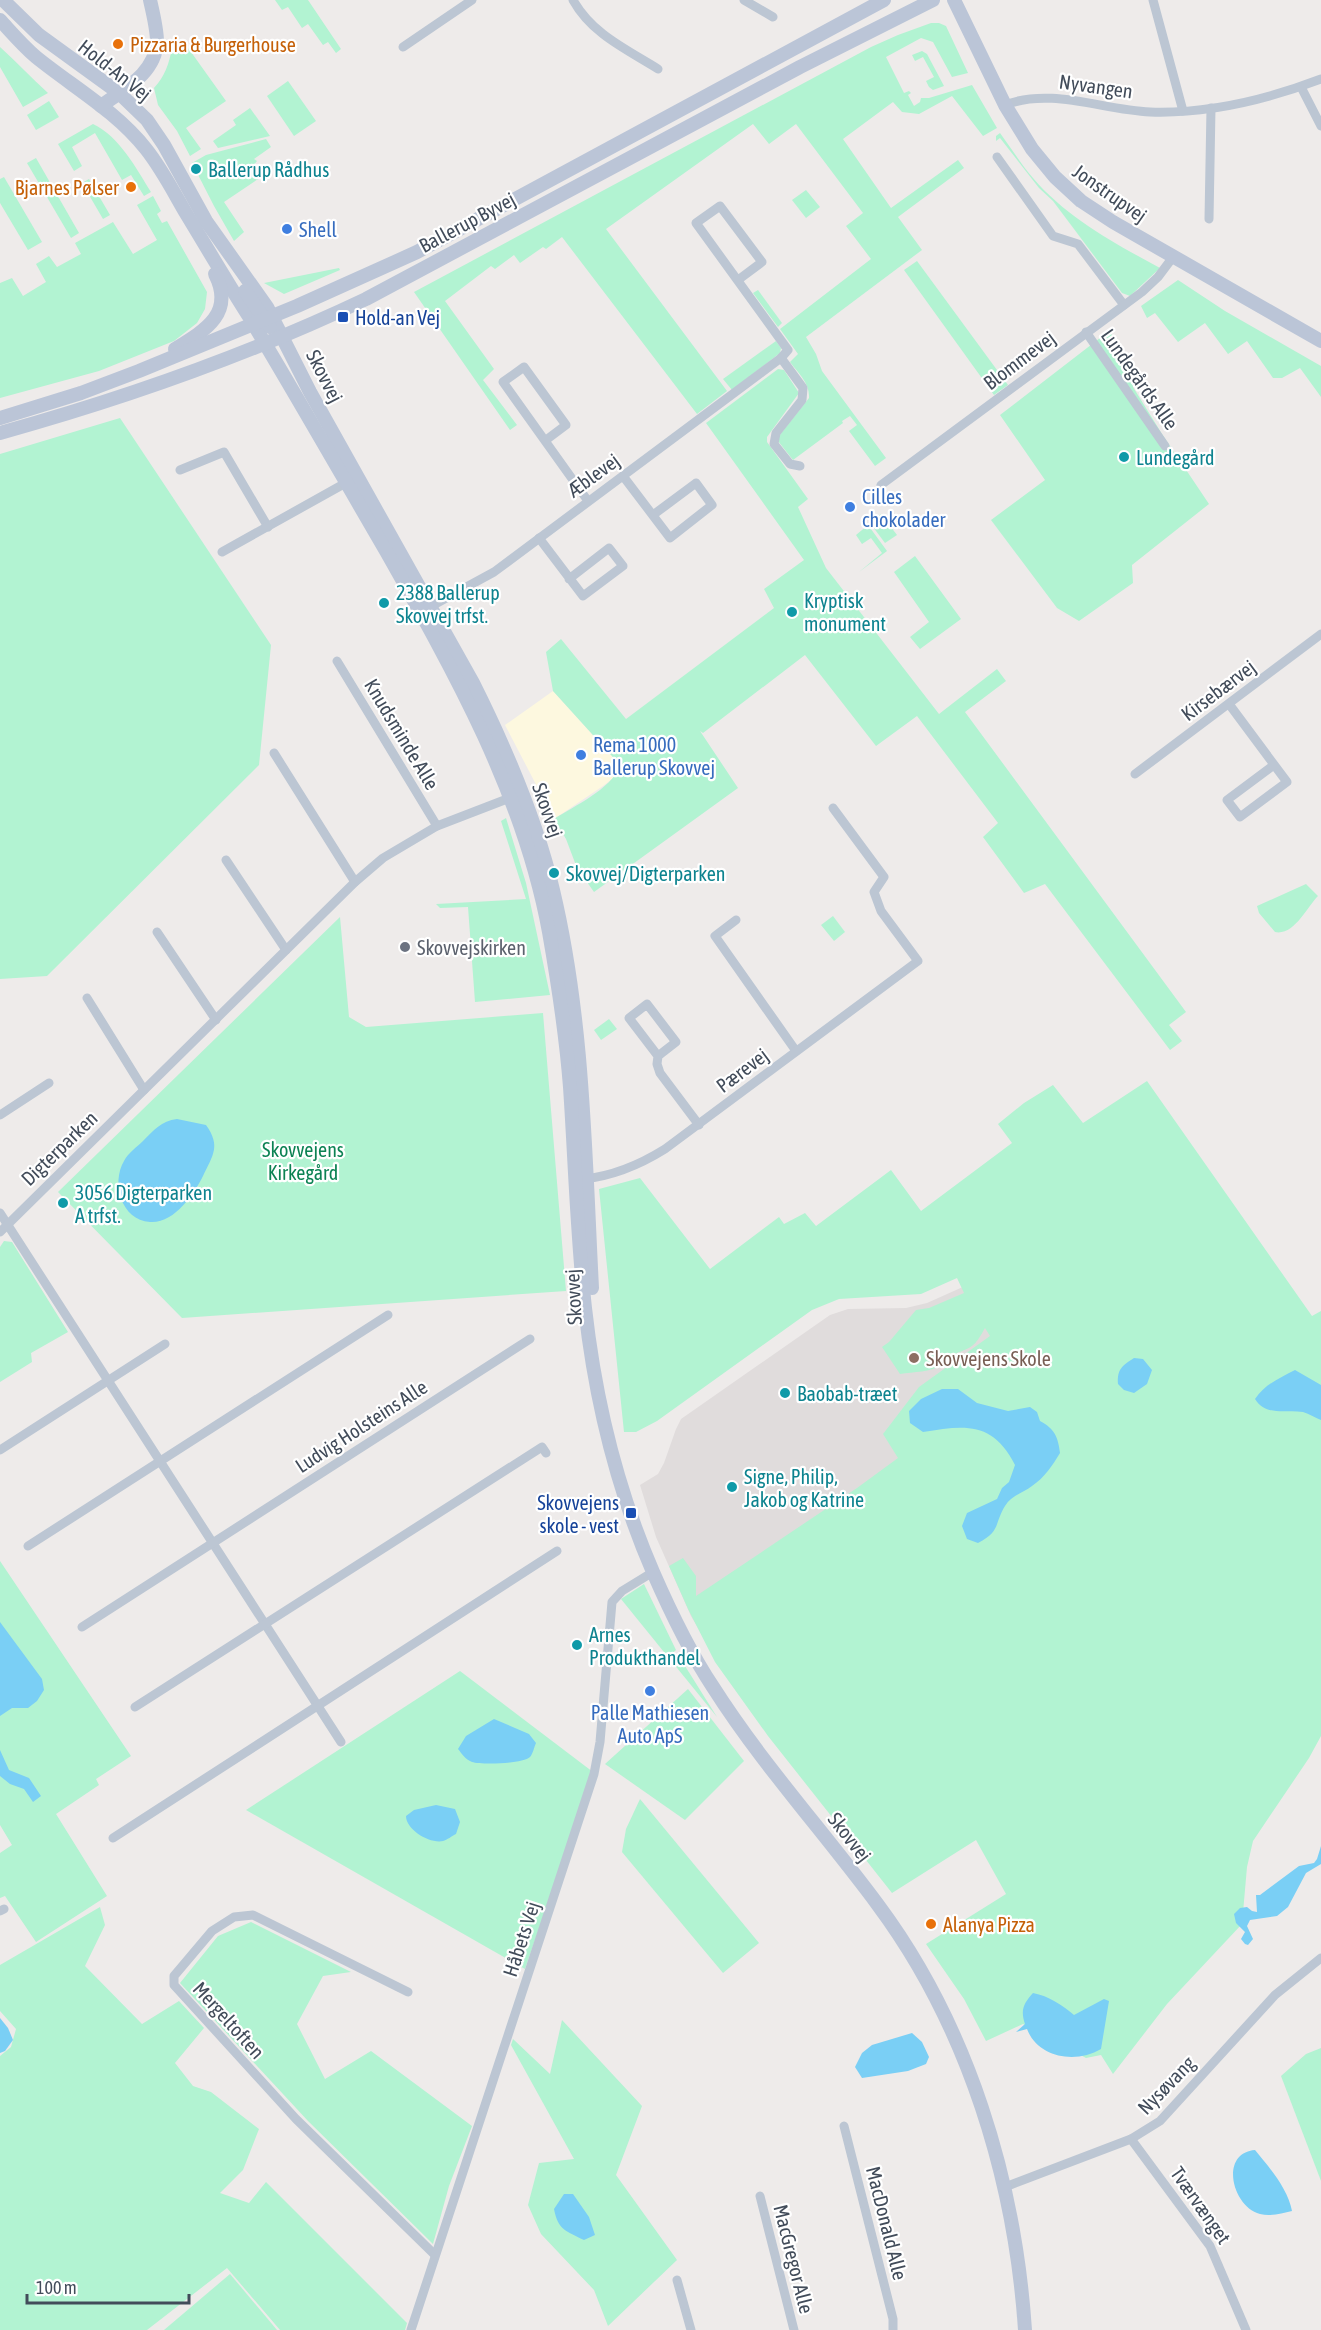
<svg xmlns="http://www.w3.org/2000/svg" width="1321" height="2330" font-family="'Asap Condensed',sans-serif">
<rect width="100%" height="100%" fill="#eeebea"/>
<!-- commercial -->
<polygon fill="#fdf8df" points="553,691 621,766 617,775 603,786 554,819 505,725"/>
<!-- education -->
<polygon fill="#e0dcdc" points="1224,1201 711,1650 691,1616 656,1537 640,1485 658,1474 664,1463 676,1429 681,1419 830,1315 848,1309 906,1308 927,1303 965,1286"/>
<!-- green -->
<g fill="#b2f3d2">
<polygon points="275,0 308,0 341,49 336,53 328,42 323,45 308,24 302,28 288,7 282,10"/>
<path d="M931,23H939L946,26L968,73L952,77L933,42L921,38L886,57L904,93L909,91L911,93L908,95L914,106L920,102L921,98H929L972,85L997,128L983,136L952,96L919,114L902,112L893,102L843,139L891,208L958,160L964,168L898,217L922,250L806,337L816,354L822,371L886,458L875,466L849,431L857,425L850,416L842,421L843,423L793,460L778,441L779,436L809,398C810,383 798,373 790,362L798,354L780,329L871,259L846,226L863,213L796,124L769,144L753,124L606,229L727,391L697,414L562,237L546,249L543,247L520,263L514,255L495,269L491,266L445,301L494,369L483,380L517,425L510,430L414,292L871,47L898,35Z"/>
<path d="M186,45L226,101L186,128L201,149L190,156L177,131L158,105L154,88C165,76 169,64 172,48Z"/>
<path d="M0,47C17,62 31,78 48,93L23,107L0,67Z"/>
<polygon points="922,51 927,54 944,86 933,90 929,87 926,81 934,77 923,57 915,61 912,55"/>
<polygon points="288,81 316,121 294,136 267,96"/>
<polygon points="49,101 59,117 36,130 27,115"/>
<polygon points="250,108 270,136 218,148 213,141 236,125 233,120"/>
<path d="M93,124C119,136 136,168 151,192L144,196L131,175L122,180L95,133L72,147L82,166L74,171L58,144Z"/>
<path d="M1000,133C1011,148 1021,164 1033,178C1067,218 1114,243 1160,268L1130,296L1122,293L1053,201L1039,188L1000,138L996,141V136Z"/>
<polygon points="266,139 271,147 254,159 257,161 253,166 261,177 224,202 244,232 234,241 214,206 192,163 206,155"/>
<polygon points="36,158 79,233 71,238 27,163"/>
<polygon points="4,177 42,242 28,250 0,203 0,179"/>
<polygon points="89,179 110,215 103,219 82,183"/>
<polygon points="806,190 820,207 806,218 792,200"/>
<polygon points="153,196 161,211 157,214 162,223 167,221 207,292 205,309 197,323 174,341 99,371 0,398 0,283 12,278 23,296 46,282 36,264 49,256 57,267 81,254 75,243 113,222 133,254 157,240 137,205"/>
<polygon points="917,261 1008,385 994,395 904,270"/>
<polygon points="339,268 340,270 284,294 264,283"/>
<polygon points="1178,280 1225,311 1321,366 1321,397 1300,368 1282,378 1273,378 1247,341 1228,354 1205,323 1178,342 1155,313 1147,318 1141,306"/>
<polygon points="758,290 782,323 778,327 753,293"/>
<polygon points="1109,331 1118,343 1110,350 1132,379 1133,387 1162,434 1209,504 1132,565 1133,583 1079,621 1057,608 991,520 1045,480 1000,415"/>
<polygon points="776,341 781,348 780,353 732,390 723,379"/>
<path d="M778,369L784,370L799,393L767,437V442L808,499L798,507L826,568L939,714L997,669L1006,681L965,712L1186,1012L1169,1025L1182,1041L1170,1050L1045,884L1024,893L983,837L998,823L917,716L876,746L805,655L703,733L700,731L738,788L594,892L577,868L566,839L554,819C576,805 609,790 621,766L553,691L546,652L561,639L626,719L774,608L764,589L804,560L706,423Z"/>
<polygon points="120,418 271,645 259,765 47,976 0,979 0,454"/>
<polygon points="881,514 897,535 885,543 870,523"/>
<polygon points="868,525 887,551 859,572 882,553 871,538 862,544 856,535"/>
<polygon points="915,556 961,619 920,649 910,637 929,622 894,572"/>
<polygon points="506,818 526,883 550,995 475,1002 468,907 440,908 436,904 526,899 501,821"/>
<path d="M1306,884L1318,896C1307,907 1294,936 1275,932L1259,913L1257,906Z"/>
<polygon points="833,916 845,932 834,941 821,925"/>
<polygon points="340,917 349,1017 366,1027 543,1013 566,1291 182,1318 58,1192"/>
<polygon points="609,1019 617,1029 601,1040 594,1030"/>
<path d="M1147,1081L1312,1316L1321,1311V1736L1309,1758L1253,1841L1247,1867L1242,1924L1167,2004L1113,2074L1101,2055L1086,2058L1023,2024L986,2041L964,1999L926,1944L1006,1894L976,1840L892,1893L768,1736L715,1662L688,1609L669,1566L683,1558L696,1576V1596L857,1488L898,1458L883,1434L919,1387L990,1336L985,1328C976,1344 974,1347 957,1353C952,1355 948,1362 943,1365C930,1372 914,1372 900,1374L882,1347L889,1342L916,1310L929,1308L964,1293L957,1278L921,1294L839,1299L812,1310L657,1421L636,1432H624L599,1189L640,1178L710,1269L779,1217L784,1224L805,1213L816,1226L891,1170L921,1211L1012,1143L998,1124L1024,1103L1053,1085L1083,1123Z"/>
<polygon points="4,1241 12,1242 68,1332 31,1353 32,1362 0,1382 0,1247"/>
<polygon points="0,1561 131,1756 96,1779 99,1785 56,1814 107,1896 36,1942 5,1896 0,1898 0,1853 12,1845 0,1825"/>
<polygon points="644,1584 676,1650 668,1657 621,1599"/>
<polygon points="680,1658 717,1717 673,1663"/>
<polygon points="460,1671 593,1772 525,1969 246,1810"/>
<polygon points="688,1689 744,1761 685,1820 605,1764"/>
<polygon points="640,1799 759,1943 723,1973 622,1852 626,1829"/>
<polygon points="100,1907 105,1925 85,1966 142,2024 179,2001 204,2028 175,2063 193,2086 211,2092 259,2129 243,2170 220,2193 249,2203 266,2182 407,2323 405,2330 280,2330 227,2268 147,2330 0,2330 0,2056 11,2047 16,2029 0,2011 0,1965"/>
<polygon points="251,1922 351,1972 323,1976 297,2024 325,2079 371,2051 472,2126 449,2186 433,2244 308,2121 180,1983 218,1936"/>
<polygon points="562,2020 642,2106 616,2175 677,2260 608,2326 594,2290 541,2234 528,2205 539,2163 574,2159 511,2045 513,2039 550,2074"/>
<polygon points="1321,2048 1321,2181 1281,2076 1306,2054"/>
<polygon points="230,2274 277,2330 164,2330"/>
</g>
<!-- water -->
<g fill="#7acff5">
<path d="M177,1119L206,1125C221,1146 213,1155 203,1176C194,1194 174,1224 150,1222C121,1220 111,1183 124,1161C128,1153 137,1147 143,1141C154,1130 161,1121 177,1119Z"/>
<path d="M1134,1358L1143,1359L1152,1370L1147,1384L1134,1393L1124,1390L1118,1384C1117,1369 1122,1366 1134,1358Z"/>
<path d="M1295,1370L1321,1385V1420C1316,1418 1309,1414 1303,1412C1286,1409 1266,1417 1255,1399C1265,1384 1280,1378 1295,1370Z"/>
<path d="M942,1389H958L977,1403L1008,1411L1030,1407L1037,1412L1040,1421C1055,1429 1058,1437 1060,1453C1052,1466 1045,1477 1032,1486C1023,1493 1012,1495 1005,1506C994,1524 1001,1531 978,1543L967,1539L962,1526L967,1513L997,1499L1002,1488L1009,1482L1015,1465C993,1421 965,1425 923,1432L910,1423L909,1411L921,1399Z"/>
<polygon points="0,1622 42,1679 44,1690 37,1701 28,1708 12,1708 0,1716"/>
<path d="M494,1719L529,1734L536,1743C534,1747 533,1754 530,1757C523,1764 481,1765 472,1762C465,1759 462,1754 458,1749L466,1736Z"/>
<polygon points="0,1750 9,1770 29,1778 41,1796 33,1802 24,1789 10,1784 0,1776"/>
<path d="M436,1805L455,1809L460,1822L456,1834C452,1836 447,1840 443,1841C430,1844 406,1830 406,1816L414,1810Z"/>
<polygon points="1321,1846 1321,1864 1306,1873 1288,1907 1277,1916 1250,1920 1247,1926 1253,1939 1248,1945 1245,1944 1241,1939 1245,1932 1236,1923 1234,1914 1240,1908 1247,1907 1252,1911 1257,1912 1256,1895 1260,1895 1299,1866 1314,1863 1317,1859"/>
<path d="M1033,1993C1049,1996 1062,2005 1074,2015L1104,1999L1109,2001L1101,2049C1076,2064 1038,2058 1027,2029L1016,2032L1025,2024C1020,2010 1024,2003 1033,1993Z"/>
<polygon points="0,2018 8,2028 13,2040 5,2051 0,2053"/>
<polygon points="912,2033 922,2042 929,2057 926,2064 908,2071 862,2078 855,2067 862,2053 872,2045"/>
<path d="M1255,2150C1269,2167 1288,2189 1292,2211C1282,2213 1271,2217 1260,2214C1232,2207 1219,2153 1255,2150Z"/>
<path d="M564,2194H573L589,2217L595,2235L584,2240C566,2231 558,2230 554,2209Z"/>
</g>
<g fill="none" stroke-linecap="round" stroke-linejoin="round">
<!-- street -->
<g stroke="#bcc6d3" stroke-width="9">
<path d="M573,0C592,34 626,49 658,69"/>
<polyline points="744,0 773,17"/>
<polyline points="1153,0 1183,111"/>
<polyline points="403,47 472,0"/>
<polyline points="1301,87 1321,126"/>
<path d="M1005,105C1051,87 1102,110 1150,112C1209,114 1266,100 1321,79"/>
<polyline points="997,157 1053,236 1078,244 1124,305"/>
<polyline points="1209,219 1211,108"/>
<polyline points="1086,332 1165,446"/>
<polyline points="781,358 803,388 802,400 776,433 774,444 790,464 800,466"/>
<polyline points="546,440 566,425 524,367 503,382 588,501"/>
<polyline points="180,470 224,452 268,527"/>
<polyline points="623,476 670,538 712,505 696,483 653,515"/>
<polyline points="881,485 1142,292 1158,277 1173,257"/>
<polyline points="539,538 583,596 623,566 609,548 569,579"/>
<polyline points="222,552 351,480"/>
<polyline points="426,609 494,572 781,358 788,350 696,223 720,206 762,262 738,280"/>
<polyline points="337,661 437,826"/>
<polyline points="1229,704 1281,774 1287,782 1240,817 1227,800 1274,765"/>
<polyline points="274,753 355,882"/>
<polyline points="1135,774 1321,634"/>
<polyline points="226,860 286,950"/>
<polyline points="736,920 715,936 796,1051"/>
<polyline points="157,932 216,1020"/>
<polyline points="87,998 144,1090"/>
<polyline points="658,1056 676,1042 647,1004 629,1018 658,1056 657,1064 660,1073 699,1125"/>
<polyline points="0,1115 49,1083"/>
<path d="M584,1179C612,1176 641,1164 665,1149L918,961L881,911L874,892L884,877L833,808"/>
<polyline points="0,1213 341,1742"/>
<polyline points="0,1232 355,882 383,858 437,826 515,796"/>
<polyline points="0,1450 165,1344"/>
<polyline points="28,1546 388,1315"/>
<polyline points="82,1627 530,1339"/>
<polyline points="135,1707 542,1447 546,1453"/>
<polyline points="113,1838 557,1551"/>
<polyline points="0,1911 4,1909"/>
<polyline points="408,1992 253,1915 234,1917 212,1931 174,1976 174,1985 296,2119 435,2255"/>
<polyline points="844,2126 893,2319 893,2330"/>
<polyline points="1131,2139 1210,2246 1246,2330"/>
<polyline points="1005,2187 1131,2139 1160,2121 1275,1995 1321,1958"/>
<polyline points="760,2196 794,2330"/>
<polyline points="677,2280 691,2330"/>
<polyline points="411,2330 594,1774 600,1742 612,1602 622,1591 653,1572"/>
</g>
<!-- secondary -->
<g stroke="#bbc5d7" stroke-width="14">
<path d="M3,0L39,35L119,93L147,120L164,145L206,221L267,307L310,392L473,683C506,749 536,818 553,890C584,1020 585,1155 592,1288"/>
<polyline points="954,0 1005,105 1032,149 1055,177 1081,201 1113,222 1321,341"/>
<path d="M0,20C12,33 23,46 36,57C73,87 116,111 146,149C162,169 174,193 187,215C207,248 227,282 248,315C295,393 340,472 386,551C454,671 524,795 549,932C558,983 566,1035 570,1087C575,1161 577,1235 585,1308C595,1398 617,1489 653,1572C670,1611 689,1651 713,1687C762,1764 824,1832 878,1905C968,2026 1015,2180 1025,2330"/>
<path d="M101,106C124,89 155,74 157,42C157,29 153,13 150,0"/>
<polyline points="245,291 270,327"/>
<path d="M175,349C206,330 235,313 215,274"/>
<polyline points="0,418 81,393 139,371 297,306 417,252 884,0"/>
<path d="M0,433C126,398 248,355 366,299L800,67L933,0"/>
</g>
</g>
<!-- markers -->
<g fill="#e8710a" stroke="#fff" stroke-width="2">
<circle cx="118" cy="44" r="6"/>
<circle cx="131" cy="187" r="6"/>
<circle cx="931" cy="1924" r="6"/>
</g>
<g fill="#0f9aa8" stroke="#fff" stroke-width="2">
<circle cx="196" cy="169" r="6"/>
<circle cx="1124" cy="457" r="6"/>
<circle cx="384" cy="603" r="6"/>
<circle cx="792" cy="612" r="6"/>
<circle cx="554" cy="873" r="6"/>
<circle cx="63" cy="1203" r="6"/>
<circle cx="785" cy="1393" r="6"/>
<circle cx="732" cy="1487" r="6"/>
<circle cx="577" cy="1645" r="6"/>
</g>
<g fill="#3f7fe0" stroke="#fff" stroke-width="2">
<circle cx="287" cy="229" r="6"/>
<circle cx="850" cy="507" r="6"/>
<circle cx="581" cy="755" r="6"/>
<circle cx="650" cy="1691" r="6"/>
</g>
<g fill="#1a4fb4" stroke="#fff" stroke-width="2">
<rect x="337" y="311" width="12" height="12" rx="3"/>
<rect x="625" y="1507" width="12" height="12" rx="3"/>
</g>
<circle fill="#6b7280" stroke="#fff" stroke-width="2" cx="405" cy="947" r="6"/>
<circle fill="#8d6e63" stroke="#fff" stroke-width="2" cx="914" cy="1358" r="6"/>
<g text-anchor="middle" dominant-baseline="central" stroke-width="4.5" stroke-linejoin="round" paint-order="stroke">
<!-- food labels -->
<g font-size="20" fill="#c56008" stroke="#fff" text-anchor="start">
<text x="130" y="44">Pizzaria &amp; Burgerhouse</text>
<text x="119" y="187" text-anchor="end">Bjarnes Pølser</text>
<text x="943" y="1924">Alanya Pizza</text>
</g>
<!-- street labels -->
<g font-size="20" fill="#424c5a" stroke="#fff">
<text transform="translate(115 70) rotate(38)">Hold-An Vej</text>
<text transform="translate(1096 86) rotate(8)">Nyvangen</text>
<text transform="translate(1110 193) rotate(35)">Jonstrupvej</text>
<text transform="translate(467 222) rotate(-28)">Ballerup Byvej</text>
<text transform="translate(1019 360) rotate(-37)">Blommevej</text>
<text transform="translate(325 376) rotate(63)">Skovvej</text>
<text transform="translate(1140 379) rotate(55)">Lundegårds Alle</text>
<text transform="translate(593 475) rotate(-36)">Æblevej</text>
<text transform="translate(1218 690) rotate(-37)">Kirsebærvej</text>
<text transform="translate(402 734) rotate(59)">Knudsminde Alle</text>
<text transform="translate(548 810) rotate(71)">Skovvej</text>
<text transform="translate(742 1070) rotate(-37)">Pærevej</text>
<text transform="translate(59 1148) rotate(-44)">Digterparken</text>
<text transform="translate(573 1297) rotate(-93)">Skovvej</text>
<text transform="translate(361 1426) rotate(-33)">Ludvig Holsteins Alle</text>
<text transform="translate(850 1837) rotate(52)">Skovvej</text>
<text transform="translate(521 1939) rotate(-72)">Håbets Vej</text>
<text transform="translate(229 2020) rotate(48)">Mergeltoften</text>
<text transform="translate(1166 2085) rotate(-46)">Nysøvang</text>
<text transform="translate(1201 2205) rotate(55)">Tværvænget</text>
<text transform="translate(887 2223) rotate(76)">MacDonald Alle</text>
<text transform="translate(794 2259) rotate(76)">MacGregor Alle</text>
</g>
<!-- culture labels -->
<g font-size="20" fill="#0d838f" stroke="#fff" text-anchor="start">
<text x="208" y="169">Ballerup Rådhus</text>
<text x="1136" y="457">Lundegård</text>
<text x="396" y="592">2388 Ballerup<tspan x="396" dy="23">Skovvej trfst.</tspan></text>
<text x="804" y="600">Kryptisk<tspan x="804" dy="23">monument</tspan></text>
<text x="566" y="873">Skovvej/Digterparken</text>
<text x="75" y="1192">3056 Digterparken<tspan x="75" dy="23">A trfst.</tspan></text>
<text x="797" y="1393">Baobab-træet</text>
<text x="744" y="1476">Signe, Philip,<tspan x="744" dy="23">Jakob og Katrine</tspan></text>
<text x="589" y="1634">Arnes<tspan x="589" dy="23">Produkthandel</tspan></text>
</g>
<!-- shop labels -->
<g font-size="20" fill="#366cbe" stroke="#fff" text-anchor="start">
<text x="299" y="229">Shell</text>
<text x="862" y="496">Cilles<tspan x="862" dy="23">chokolader</tspan></text>
<text x="593" y="744">Rema 1000<tspan x="593" dy="23">Ballerup Skovvej</tspan></text>
<text x="650" y="1712" text-anchor="middle">Palle Mathiesen<tspan x="650" dy="23">Auto ApS</tspan></text>
</g>
<!-- transit labels -->
<g font-size="20" fill="#164399" stroke="#fff" text-anchor="start">
<text x="355" y="317">Hold-an Vej</text>
<text x="619" y="1502" text-anchor="end">Skovvejens<tspan x="619" dy="23">skole - vest</tspan></text>
</g>
<!-- worship labels -->
<g font-size="20" fill="#5b616d" stroke="#fff" text-anchor="start">
<text x="417" y="947">Skovvejskirken</text>
</g>
<!-- park labels -->
<g font-size="20" fill="#0c8253" stroke="#fff">
<text x="303" y="1149">Skovvejens<tspan x="303" dy="23">Kirkegård</tspan></text>
</g>
<!-- education labels -->
<g font-size="20" fill="#785e54" stroke="#fff" text-anchor="start">
<text x="926" y="1358">Skovvejens Skole</text>
</g>
</g>
<!-- scale -->
<path d="M27 2294v9h162v-9" fill="none" stroke="#424c5a" stroke-width="3"/>
<text x="36" y="2294" font-size="18" fill="#424c5a" stroke="#ffffff" stroke-width="4.5" paint-order="stroke">100 m</text>
</svg>
